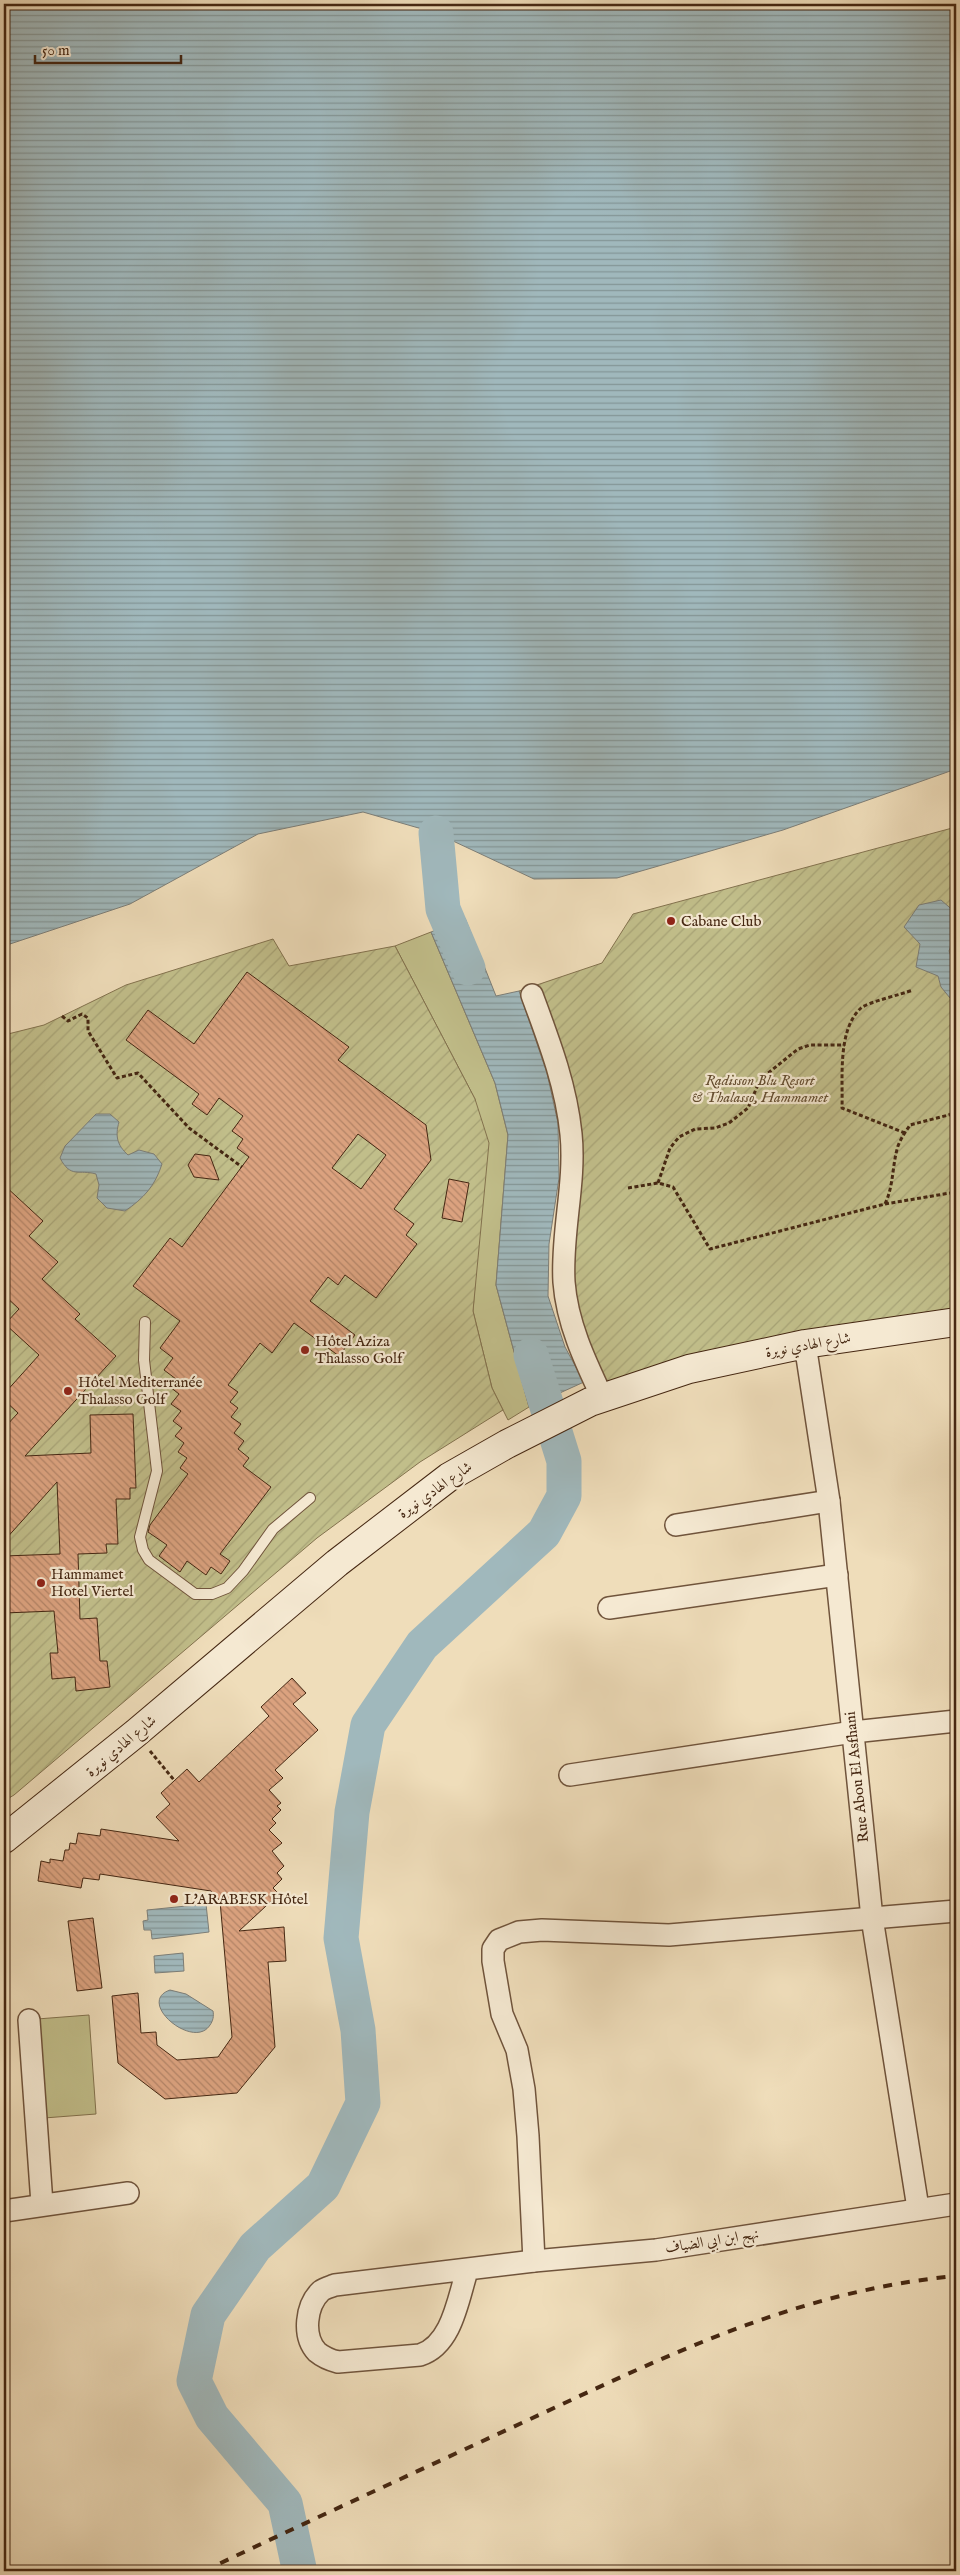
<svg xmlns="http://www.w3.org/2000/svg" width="960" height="2575" font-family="'IM FELL English',Amiri,serif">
<defs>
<pattern id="garden-furrows" width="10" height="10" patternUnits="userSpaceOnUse" patternTransform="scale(1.25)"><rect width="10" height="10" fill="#c1be8a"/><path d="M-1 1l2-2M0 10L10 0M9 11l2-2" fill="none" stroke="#a7a376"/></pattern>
<pattern id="water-rules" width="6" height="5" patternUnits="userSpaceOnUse" patternTransform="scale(1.25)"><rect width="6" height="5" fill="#a0b8bc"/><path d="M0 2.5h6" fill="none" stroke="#849697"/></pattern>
<pattern id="building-back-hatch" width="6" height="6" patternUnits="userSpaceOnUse" patternTransform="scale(1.25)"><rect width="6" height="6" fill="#dba27f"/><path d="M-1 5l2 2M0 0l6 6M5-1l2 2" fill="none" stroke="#b38467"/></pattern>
</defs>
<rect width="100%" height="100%" fill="#efddba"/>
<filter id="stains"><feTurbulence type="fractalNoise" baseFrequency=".004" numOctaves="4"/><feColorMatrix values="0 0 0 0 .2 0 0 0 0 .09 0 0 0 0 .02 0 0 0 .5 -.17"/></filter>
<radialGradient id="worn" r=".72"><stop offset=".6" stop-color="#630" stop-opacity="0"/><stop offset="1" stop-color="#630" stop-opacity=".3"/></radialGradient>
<!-- grass -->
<g fill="#c1be8a" stroke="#83724e">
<polygon points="431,932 495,1083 508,1135 496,1285 529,1407 508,1420 492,1388 473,1311 479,1232 475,1099 395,946"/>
<polygon points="89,2015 96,2114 44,2118 37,2019"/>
</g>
<!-- garden -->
<g fill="url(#garden-furrows)" stroke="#83724e">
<polygon points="956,827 956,1312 606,1395 575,1343 567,1123 519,991 602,963 633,914"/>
<polygon points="273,939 289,966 395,946 475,1099 489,1143 473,1311 492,1388 503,1410 420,1462 317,1538 14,1795 4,1801 4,1035 44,1025 126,985"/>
</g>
<!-- water -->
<g fill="url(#water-rules)" stroke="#7c7e78">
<polygon points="4,4 956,4 956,769 783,830 617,878 534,879 436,833 363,812 258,834 130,904 4,946"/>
<polygon points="941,900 956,913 954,936 949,951 956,969 956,997 950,998 941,987 938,976 916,967 920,944 904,927 919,905"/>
<polygon points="465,918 496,996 519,991 547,1073 558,1123 559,1178 549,1244 548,1296 565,1347 584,1382 529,1407 496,1285 508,1135 495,1083 431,932"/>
<path d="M96,1114H110L119,1122C115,1136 117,1145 128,1155L139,1150L154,1154L162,1164C155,1186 144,1198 125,1211L107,1208L97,1198L99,1185L96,1174C79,1169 71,1179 60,1158L65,1146Z"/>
<polygon points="206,1904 209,1932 152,1939 151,1930 144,1930 143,1921 148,1920 147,1910"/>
<polygon points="183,1953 184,1971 155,1973 154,1956"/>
<path d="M170,1990L186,1994L213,2011C214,2016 213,2021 210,2025C194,2051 135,2002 170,1990Z"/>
</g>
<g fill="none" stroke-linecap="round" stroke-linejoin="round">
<!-- river -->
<g stroke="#a0b8bc" stroke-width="35">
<polyline points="436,833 443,909 468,968"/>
<polyline points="297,2571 299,2568 285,2503 212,2417 194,2381 208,2315 255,2247 323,2186 363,2103 358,2030 341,1938 352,1812 368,1725 422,1645 544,1533 564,1496 564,1461 531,1355"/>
</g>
</g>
<!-- building -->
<g fill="url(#building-back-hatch)" stroke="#452712" fill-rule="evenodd">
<path d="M247,972L349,1047L338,1060L426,1125L431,1160L394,1209L414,1224L406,1235L417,1244L376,1298L345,1275L338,1285L328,1277L310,1301L355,1335L339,1356L294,1323L272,1353L260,1343L228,1385L238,1392L230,1402L238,1408L231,1417L241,1424L234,1433L244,1441L238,1449L249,1458L243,1466L271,1487L220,1554L230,1561L221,1574L211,1567L206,1575L187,1561L180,1572L159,1556L167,1545L148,1532L150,1525L188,1474L180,1468L187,1458L178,1452L184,1443L175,1436L182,1428L173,1421L181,1411L171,1404L179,1394L170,1387L176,1379L164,1370L173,1358L160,1348L180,1321L133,1286L170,1238L182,1247L249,1157L237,1148L243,1139L232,1131L243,1116L219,1098L207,1115L192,1104L199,1094L126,1040L148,1010L194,1044ZM358,1134L386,1155L361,1189L332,1168Z"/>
<polygon points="195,1154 210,1156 219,1180 194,1177 188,1165"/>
<polygon points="449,1179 469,1183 462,1222 442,1218"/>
<polygon points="4,1185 43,1221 29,1236 58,1262 42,1279 80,1314 75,1319 116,1356 25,1456 91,1453 90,1415 133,1414 136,1488 130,1488 130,1499 116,1499 118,1544 106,1544 107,1553 78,1554 80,1619 97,1618 100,1661 107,1661 110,1687 76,1691 75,1677 52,1679 50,1653 58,1653 54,1611 4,1613 4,1556 60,1554 57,1482 4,1541 4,1428 18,1413 4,1400 4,1394 39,1355 5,1324 19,1309 4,1295"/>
<polygon points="292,1678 306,1693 293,1704 318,1730 275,1770 283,1778 269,1790 281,1803 277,1806 281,1810 272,1819 276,1823 269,1830 282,1843 272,1851 284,1866 277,1873 282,1879 273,1888 279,1894 239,1931 284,1927 286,1961 268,1962 275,2047 237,2093 165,2099 118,2063 112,1996 138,1993 141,2033 156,2032 157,2045 177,2060 218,2057 232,2037 220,1901 211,1891 100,1874 99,1880 83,1878 81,1888 38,1881 41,1861 50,1863 50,1859 63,1861 65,1850 69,1850 70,1843 76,1844 78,1833 100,1836 101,1829 179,1841 156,1817 170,1804 161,1793 187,1769 199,1782 269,1716 261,1707"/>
<polygon points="93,1918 102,1988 77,1991 68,1921"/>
</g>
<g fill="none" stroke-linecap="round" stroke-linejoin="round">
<!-- lane casing -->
<g stroke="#70543c" stroke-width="12">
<polyline id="lane" points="145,1322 144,1360 157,1471 140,1537 143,1550 149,1560 195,1594 212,1594 227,1588 243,1571 273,1529 310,1498"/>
</g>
<!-- street casing -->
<g stroke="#70543c" stroke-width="24">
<g id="street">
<path d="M532,995C549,1041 566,1085 571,1134C576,1183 561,1233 564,1282C567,1323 585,1361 602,1397"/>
<polyline points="805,1344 829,1501 872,1918 918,2208"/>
<polyline points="676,1525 829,1501"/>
<polyline points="609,1608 837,1575"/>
<polyline points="570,1775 853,1732 956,1721"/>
<polyline points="29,2020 42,2204"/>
<polyline points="4,2211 128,2193"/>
<polyline points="534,2261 528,2136 524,2089 517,2050 502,2014 493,1961 493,1949 499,1940 519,1932 542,1930 669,1935 956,1911"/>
<path d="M467,2271C458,2299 452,2345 420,2355L338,2362C330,2360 323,2357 317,2352C302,2336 306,2305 321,2291C325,2288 330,2287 335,2285L534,2261L656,2250L956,2204"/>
</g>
</g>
<!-- secondary casing -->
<g stroke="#452712" stroke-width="30">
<polyline id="secondary" points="4,1839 136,1733 337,1563 449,1477 507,1444 590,1402 689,1369 805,1344 956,1322"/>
</g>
<!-- path -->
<g stroke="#452712" stroke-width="3" stroke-dasharray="4 2.5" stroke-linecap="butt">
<polyline points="62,1016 68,1021 82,1014 88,1018 88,1031 117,1078 138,1073 189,1128 242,1167"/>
<path d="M905,1133L842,1108C843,1079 837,1030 861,1008C868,1002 903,994 913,990"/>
<polyline points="658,1183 670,1148 679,1137 695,1129 715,1128 729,1123 748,1108 757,1087 767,1074 798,1049 810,1045 845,1045"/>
<path d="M628,1188L658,1183L673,1187L710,1249L885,1204C894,1185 892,1165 898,1146C901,1138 906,1131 910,1125L956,1113"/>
<polyline points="885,1204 956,1192"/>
<polyline points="150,1751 174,1780"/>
</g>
<!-- lane -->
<use href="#lane" stroke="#f5e9d2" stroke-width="10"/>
<!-- street -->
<use href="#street" stroke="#f5e9d2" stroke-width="21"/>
<!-- secondary -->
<use href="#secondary" stroke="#f5e9d2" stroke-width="28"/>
<!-- rail -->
<path stroke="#452712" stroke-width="4" stroke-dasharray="9 9" stroke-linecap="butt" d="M204,2571C311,2520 418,2471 526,2421C668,2355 797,2291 956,2276"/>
</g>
<!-- markers -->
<g fill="#8f2418" stroke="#f5e9d2" stroke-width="2">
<circle cx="671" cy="921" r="5"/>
<circle cx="305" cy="1350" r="5"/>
<circle cx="68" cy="1391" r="5"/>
<circle cx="41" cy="1583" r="5"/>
<circle cx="174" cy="1899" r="5"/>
</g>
<g text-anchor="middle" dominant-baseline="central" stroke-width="4.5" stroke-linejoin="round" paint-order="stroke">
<!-- poi labels -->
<g font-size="15" fill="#452712" stroke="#f5e9d2" text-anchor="start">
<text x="681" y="921">Cabane Club</text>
<text x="315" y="1341">Hôtel Aziza<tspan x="315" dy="17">Thalasso Golf</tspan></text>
<text x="78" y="1382">Hôtel Mediterranée<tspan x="78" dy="17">Thalasso Golf</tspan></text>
<text x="51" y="1574">Hammamet<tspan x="51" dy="17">Hotel Viertel</tspan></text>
<text x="184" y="1899">L'ARABESK Hôtel</text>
</g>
<!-- park labels -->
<g font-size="15" font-style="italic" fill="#644d30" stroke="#f5e9d2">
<text x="760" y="1080">Radisson Blu Resort<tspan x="760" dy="17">&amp; Thalasso, Hammamet</tspan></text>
</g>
<!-- street labels -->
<g font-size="15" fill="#452712" stroke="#f5e9d2">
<text transform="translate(808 1345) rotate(-10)">شارع الهادي نويرة</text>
<text transform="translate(435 1490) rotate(-35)">شارع الهادي نويرة</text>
<text transform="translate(121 1746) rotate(-40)">شارع الهادي نويرة</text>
<text transform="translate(857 1777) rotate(-96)">Rue Abou El Asfhani</text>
<text transform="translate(712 2241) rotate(-9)">نهج ابن ابي الضياف</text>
</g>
</g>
<!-- margin -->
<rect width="960" height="2575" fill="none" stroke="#efddba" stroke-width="20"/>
<rect x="5" y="5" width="950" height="2565" fill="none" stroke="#452712" stroke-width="2.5"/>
<rect x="10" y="10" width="940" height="2555" fill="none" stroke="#452712"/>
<!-- scale -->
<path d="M35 55v8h146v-8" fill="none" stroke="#452712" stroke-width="2.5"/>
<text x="42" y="55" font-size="15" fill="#452712" stroke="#f5e9d2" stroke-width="4" paint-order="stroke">50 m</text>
<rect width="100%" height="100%" filter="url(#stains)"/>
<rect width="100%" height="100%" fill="url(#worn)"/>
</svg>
